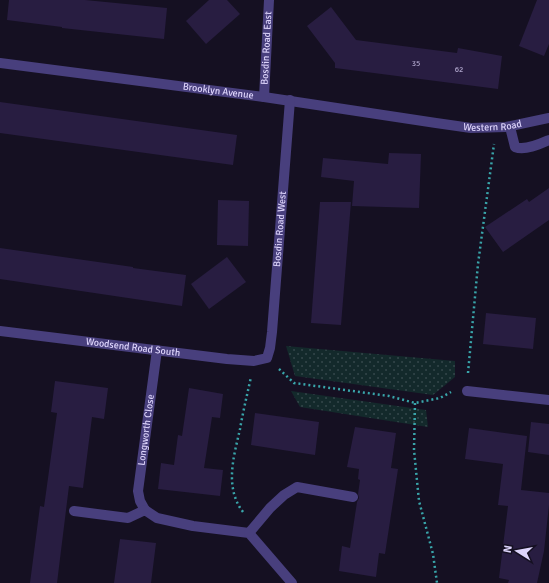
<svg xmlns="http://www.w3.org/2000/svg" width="549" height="583" font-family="Signika,sans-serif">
<defs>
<pattern id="grass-dots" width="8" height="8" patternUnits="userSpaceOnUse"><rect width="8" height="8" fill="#13292b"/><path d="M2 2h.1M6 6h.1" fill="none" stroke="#35474b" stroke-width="1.8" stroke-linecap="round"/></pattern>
</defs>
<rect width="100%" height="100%" fill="#151022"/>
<!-- grass -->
<g fill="url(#grass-dots)">
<polygon points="286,346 455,361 455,377 433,395 295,376"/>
<polygon points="291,391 426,410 428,427 300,407"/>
</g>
<!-- building -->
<g fill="#281d41">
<polygon points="9,0 85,0 167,8 164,39 62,28 62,27 7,20"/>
<polygon points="209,0 227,0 240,14 206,44 186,21"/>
<polygon points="537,0 549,0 549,44 544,56 519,46"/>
<polygon points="331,7 356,40 457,53 458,48 502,56 498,89 335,68 335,63 307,26"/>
<polygon points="0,102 237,135 233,165 0,133"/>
<polygon points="389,153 421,154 419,208 352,206 354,181 321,177 323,158 388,164"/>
<polygon points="549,188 549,220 503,252 485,227 527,199 529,202"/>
<polygon points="218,200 249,201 248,246 217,245"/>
<polygon points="320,202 351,202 341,325 311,323"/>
<polygon points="0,248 133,267 133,268 186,275 182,306 0,279"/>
<polygon points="227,257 246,282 209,309 191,284"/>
<polygon points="486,313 536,318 533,349 483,344"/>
<polygon points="55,381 108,388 104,419 92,417 83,488 69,486 57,583 30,583 40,506 44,507 57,413 51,412"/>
<polygon points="189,388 223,394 220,418 212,417 204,468 223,470 220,496 158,489 161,463 174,465 178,435 182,436"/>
<polygon points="255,413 319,422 315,455 251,445"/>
<polygon points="531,422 549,424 549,455 528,452"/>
<polygon points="355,427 396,433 391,468 398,469 385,554 379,553 376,577 339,571 342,546 350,548 357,502 359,498 358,494 360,480 358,479 359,469 347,467"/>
<polygon points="469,428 527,436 521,490 549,493 549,505 544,551 537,583 508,583 509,580 499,578 508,506 498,505 503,464 465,459"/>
<polygon points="120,539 156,543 151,583 114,583"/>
</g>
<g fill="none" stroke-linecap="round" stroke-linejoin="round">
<!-- path -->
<g stroke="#39a5aa" stroke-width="2.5" stroke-dasharray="2 3" stroke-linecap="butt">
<polyline points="279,369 294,383 389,396 415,403 440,398 451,392"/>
<polyline points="468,373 478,264 494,144"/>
<polyline points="415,403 414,450 419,501 433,554 437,583"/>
<path d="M243,512C224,487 234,456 240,429C243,412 247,395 251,377"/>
</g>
<!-- service -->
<path stroke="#483f7d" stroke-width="10" d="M510,127L515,147C525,151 540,144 549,140"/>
<!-- minor -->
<g stroke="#483f7d" stroke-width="10">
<path id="s1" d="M0,63L264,97L436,123L471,128L506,127L549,118"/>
<path id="s2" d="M264,97L269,0"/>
<path id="s3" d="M0,331L227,359L254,361L267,358L270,348L272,332L290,100"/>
<polyline points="467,391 549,400"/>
<path id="s4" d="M145,510L140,501L138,491L157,350"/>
<polyline points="74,511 128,518 145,510 157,518 193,526 249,533 292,583"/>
<polyline points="249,533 270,508 284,495 297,487 353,497"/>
</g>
</g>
<g text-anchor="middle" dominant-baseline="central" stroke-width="3" stroke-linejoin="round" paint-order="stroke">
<!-- number labels -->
<g font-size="8" fill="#b0a6cc">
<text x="416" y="63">35</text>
<text x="459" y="69">62</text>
</g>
<!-- street labels -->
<g font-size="10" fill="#ddd4fb" stroke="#151022">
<text stroke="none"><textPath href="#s2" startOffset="49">Bosdin Road East</textPath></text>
<text stroke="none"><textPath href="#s1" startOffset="220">Brooklyn Avenue</textPath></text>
<text stroke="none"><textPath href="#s1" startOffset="497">Western Road</textPath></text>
<text stroke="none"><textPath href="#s3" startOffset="399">Bosdin Road West</textPath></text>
<text stroke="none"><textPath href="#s3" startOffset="134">Woodsend Road South</textPath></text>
<text stroke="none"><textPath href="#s4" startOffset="82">Longworth Close</textPath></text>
</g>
</g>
<!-- north arrow -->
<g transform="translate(517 551) rotate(281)" stroke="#151022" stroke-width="3" paint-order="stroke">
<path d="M0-3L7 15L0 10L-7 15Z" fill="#ddd4fb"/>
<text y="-6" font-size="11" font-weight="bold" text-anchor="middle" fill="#ddd4fb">N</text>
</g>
</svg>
